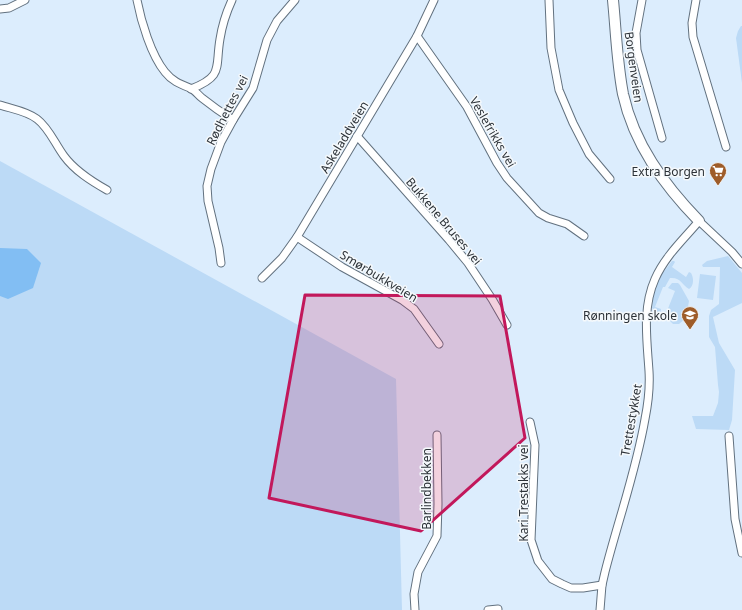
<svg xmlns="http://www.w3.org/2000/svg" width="742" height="610" font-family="'Noto Sans',sans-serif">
<rect width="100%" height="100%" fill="#dcedfd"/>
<!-- green -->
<g fill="#bcdaf6">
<polygon points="741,26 742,26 742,83 736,38 738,31"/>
<polygon points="0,161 396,379 402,610 0,610"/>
<polygon points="728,256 742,273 742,303 713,317 719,343 735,370 732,420 729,430 696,429 692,416 713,416 718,403 719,392 718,385 715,347 709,337 709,316 711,310 719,304 720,267 703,267 702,265 707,261"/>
<path d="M672,261H674L675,262L672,267L686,277L689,272L691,273C694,278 694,286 689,289C682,285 681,277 670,278L665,287H663L655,307L661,309L660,314L652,308C653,303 653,300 653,295C653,284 666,269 672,261Z"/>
<polygon points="700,274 716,276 713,300 697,298"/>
<polygon points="672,283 678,283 680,285 689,301 686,318 679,324 673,324 665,316 675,291 668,288"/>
</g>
<!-- water -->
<polygon fill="#82bef3" points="0,248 27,249 41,263 33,288 8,299 0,296"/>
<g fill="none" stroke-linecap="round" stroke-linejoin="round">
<!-- street casing -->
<g stroke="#62717f" stroke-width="9">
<g id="street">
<path d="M137,0C141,21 151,55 165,72C172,81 180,84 190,88C195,90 198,95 202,98C212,106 222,113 233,120"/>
<polyline points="549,0 551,48 559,90 573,123 589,154 610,179"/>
<polyline points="642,0 636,33 637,50 662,138"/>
<polyline points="696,0 692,23 693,37 726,147"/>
<polyline points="0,9 9,8 25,0"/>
<polyline points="417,36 467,107 497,163 507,178 539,213 548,218 567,224 584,236"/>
<path d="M191,89C224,76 215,68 220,39C222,26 226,13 232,0"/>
<path d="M0,105C12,109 27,111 37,119C49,128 55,144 64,156C75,171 91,181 107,190"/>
<polyline points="357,136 449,240 468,263 492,299 507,325"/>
<polyline points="297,237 342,267 402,300 414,309 439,344"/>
<polyline points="221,263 219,248 208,201 207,186 211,169 221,142 233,120 253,88 267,40 277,21 295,0"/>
<polyline points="262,278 282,258 297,237 417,36 434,0"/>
<polyline points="530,422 535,445 531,540 538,561 552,579 562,584 571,588 583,588 602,585"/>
<polyline points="729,436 735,519 742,553"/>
<polyline points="415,610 414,594 418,572 437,536 438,504 437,435"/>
<polyline points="488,610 498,609"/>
<path d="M600,610L602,585L605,572C618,521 636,471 645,419C648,404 650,387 649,371C647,340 642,308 655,279C665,256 684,239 699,221L732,252L742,264"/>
</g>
</g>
<!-- secondary casing -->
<g stroke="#62717f" stroke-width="12">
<path id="secondary" d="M613,0C616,31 617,63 623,94C634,144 664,185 699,221"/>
</g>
<!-- street -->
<use href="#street" stroke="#fff" stroke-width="7"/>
<!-- secondary -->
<use href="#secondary" stroke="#fff" stroke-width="10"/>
</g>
<!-- marked area -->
<path fill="#c2185b" fill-opacity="0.2" stroke="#c2185b" stroke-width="3" stroke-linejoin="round" d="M305,295L500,296L525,438L421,531L269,498Z"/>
<!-- icons -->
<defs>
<g id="supermarket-pin" transform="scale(0.9)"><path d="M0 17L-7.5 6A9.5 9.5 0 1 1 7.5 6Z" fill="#9e5c29" stroke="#f5f9fc"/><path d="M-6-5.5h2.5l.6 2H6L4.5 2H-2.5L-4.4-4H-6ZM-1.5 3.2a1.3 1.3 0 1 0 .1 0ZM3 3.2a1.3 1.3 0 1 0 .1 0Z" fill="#fff"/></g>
<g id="school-pin" transform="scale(0.9)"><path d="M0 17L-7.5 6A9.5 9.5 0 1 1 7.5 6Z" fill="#9e5c29" stroke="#f5f9fc"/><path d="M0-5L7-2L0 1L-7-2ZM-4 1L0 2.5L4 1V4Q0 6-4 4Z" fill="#fff"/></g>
</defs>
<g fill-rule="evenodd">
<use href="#supermarket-pin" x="718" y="171"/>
<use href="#school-pin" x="690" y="315"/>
</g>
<g text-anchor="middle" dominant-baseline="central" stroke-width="3" stroke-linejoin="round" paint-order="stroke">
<!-- street labels -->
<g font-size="12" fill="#2c3238" stroke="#f5f9fc">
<text transform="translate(634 67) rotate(82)">Borgenveien</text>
<text transform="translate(227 110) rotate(-63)">Rødhettes vei</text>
<text transform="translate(493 132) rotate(60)">Veslefrikks vei</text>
<text transform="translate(344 137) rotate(-59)">Askeladdveien</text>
<text transform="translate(444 221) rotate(50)">Bukkene Bruses vei</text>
<text transform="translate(379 276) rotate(31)">Smørbukkveien</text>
<text transform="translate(631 420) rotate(-80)">Trettestykket</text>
<text transform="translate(426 489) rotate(-90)">Barlindbekken</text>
<text transform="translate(523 493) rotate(-90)">Kari Trestakks vei</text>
</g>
<!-- poi labels -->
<g font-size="12" fill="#2c3238" stroke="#f5f9fc" text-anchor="end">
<text x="705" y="171">Extra Borgen</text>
<text x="677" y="315">Rønningen skole</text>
</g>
</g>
</svg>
